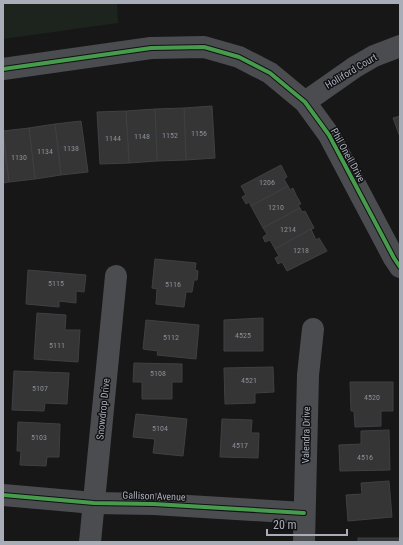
<svg xmlns="http://www.w3.org/2000/svg" width="403" height="545" font-family="'Roboto Condensed',sans-serif">
<rect width="100%" height="100%" fill="#171717"/>
<!-- green -->
<polygon fill="#1d241e" points="3,3 117,3 118,23 3,39"/>
<!-- building -->
<g fill="#353536" stroke="#3f4043">
<polygon points="212,106 215,158 186,160 184,108"/>
<polygon points="184,108 186,160 157,161 155,109"/>
<polygon points="155,109 157,161 129,163 126,111"/>
<polygon points="126,111 129,163 100,164 97,112"/>
<polygon points="400,116 400,137 393,118"/>
<polygon points="81,121 88,172 61,175 55,124"/>
<polygon points="55,124 61,175 35,179 29,128"/>
<polygon points="29,128 35,179 9,182 3,131"/>
<polygon points="3,136 9,182 3,183"/>
<polygon points="281,165 287,177 284,179 288,186 251,206 249,202 246,204 242,197 246,195 241,186"/>
<polygon points="288,186 290,190 293,188 296,195 301,204 298,205 300,208 263,228 251,206"/>
<polygon points="300,208 302,212 305,211 314,228 275,249 270,240 265,242 263,237 267,234 263,228"/>
<polygon points="311,229 316,240 319,238 327,251 287,271 282,262 278,264 275,258 279,256 275,249"/>
<polygon points="155,259 196,263 195,270 198,271 197,280 194,280 192,292 186,292 184,307 156,304 157,289 152,288"/>
<polygon points="28,270 86,275 84,292 76,291 76,303 59,301 59,307 26,304"/>
<polygon points="37,313 66,315 65,330 80,330 78,362 34,359"/>
<polygon points="263,318 263,351 224,351 224,320"/>
<polygon points="146,320 199,325 196,359 157,355 158,351 143,349"/>
<polygon points="134,363 182,364 182,382 172,382 172,399 142,399 142,382 133,382"/>
<polygon points="273,367 274,392 255,393 255,403 225,404 224,368"/>
<polygon points="14,371 69,373 67,404 45,403 44,411 12,410"/>
<polygon points="350,382 393,382 393,411 381,411 381,426 355,427 354,411 351,411"/>
<polygon points="136,414 187,419 183,456 153,453 155,439 133,437"/>
<polygon points="222,419 252,420 251,433 259,433 258,458 220,457"/>
<polygon points="18,422 60,424 59,457 47,457 46,466 20,465 21,451 17,451"/>
<polygon points="389,430 390,470 340,471 339,445 361,444 361,431"/>
<polygon points="389,481 392,517 348,521 346,495 362,494 361,483"/>
<rect x="358" y="538" width="42" height="4"/>
</g>
<g fill="none" stroke-linecap="round" stroke-linejoin="round">
<!-- street -->
<g stroke="#4b4c50" stroke-width="22">
<polyline points="3,69 151,48 204,47 239,57 270,73 305,102 329,135 394,258 400,267"/>
<polyline points="305,102 355,67 374,56 400,46"/>
<polyline points="3,495 94,503 154,504 304,513"/>
<polyline points="90,542 116,276"/>
<polyline points="304,542 308,375 313,329"/>
</g>
<!-- cycleway casing -->
<g stroke="#111113" stroke-width="6">
<g id="cycleway">
<polyline points="3,69 151,48 204,47 239,57 270,73 305,102 329,135 394,258 400,267"/>
<polyline points="3,495 94,503 154,504 304,513"/>
</g>
</g>
<!-- cycleway -->
<use href="#cycleway" stroke="#469c4c" stroke-width="4"/>
</g>
<g text-anchor="middle" dominant-baseline="central" stroke-width="3" stroke-linejoin="round" paint-order="stroke">
<!-- number labels -->
<g font-size="8" fill="#8b8f98">
<text x="199" y="133">1156</text>
<text x="170" y="135">1152</text>
<text x="142" y="136">1148</text>
<text x="113" y="138">1144</text>
<text x="71" y="148">1138</text>
<text x="45" y="151">1134</text>
<text x="19" y="157">1130</text>
<text x="267" y="182">1206</text>
<text x="276" y="207">1210</text>
<text x="288" y="229">1214</text>
<text x="301" y="250">1218</text>
<text x="56" y="283">5115</text>
<text x="173" y="284">5116</text>
<text x="243" y="335">4525</text>
<text x="171" y="337">5112</text>
<text x="57" y="345">5111</text>
<text x="158" y="373">5108</text>
<text x="249" y="380">4521</text>
<text x="40" y="388">5107</text>
<text x="372" y="397">4520</text>
<text x="160" y="428">5104</text>
<text x="39" y="437">5103</text>
<text x="240" y="445">4517</text>
<text x="365" y="457">4516</text>
</g>
<!-- street labels -->
<g font-size="10" fill="#a8adb8" stroke="#111113">
<text transform="translate(351 71) rotate(-31)">Holliford Court</text>
<text transform="translate(348 155) rotate(61)">Phil Oneil Drive</text>
<text transform="translate(103 409) rotate(-84)">Snowdrop Drive</text>
<text transform="translate(306 435) rotate(-89)">Valendra Drive</text>
<text transform="translate(154 496) rotate(2)">Gallison Avenue</text>
</g>
</g>
<!-- border -->
<rect width="403" height="545" fill="none" stroke="#a8adb8" stroke-width="8"/>
<!-- scale -->
<path d="M267 529v6h80v-6" fill="none" stroke="#a8adb8" stroke-width="2"/>
<text x="273" y="529" font-size="12" fill="#a8adb8" stroke="#111113" stroke-width="3" paint-order="stroke">20 m</text>
</svg>
